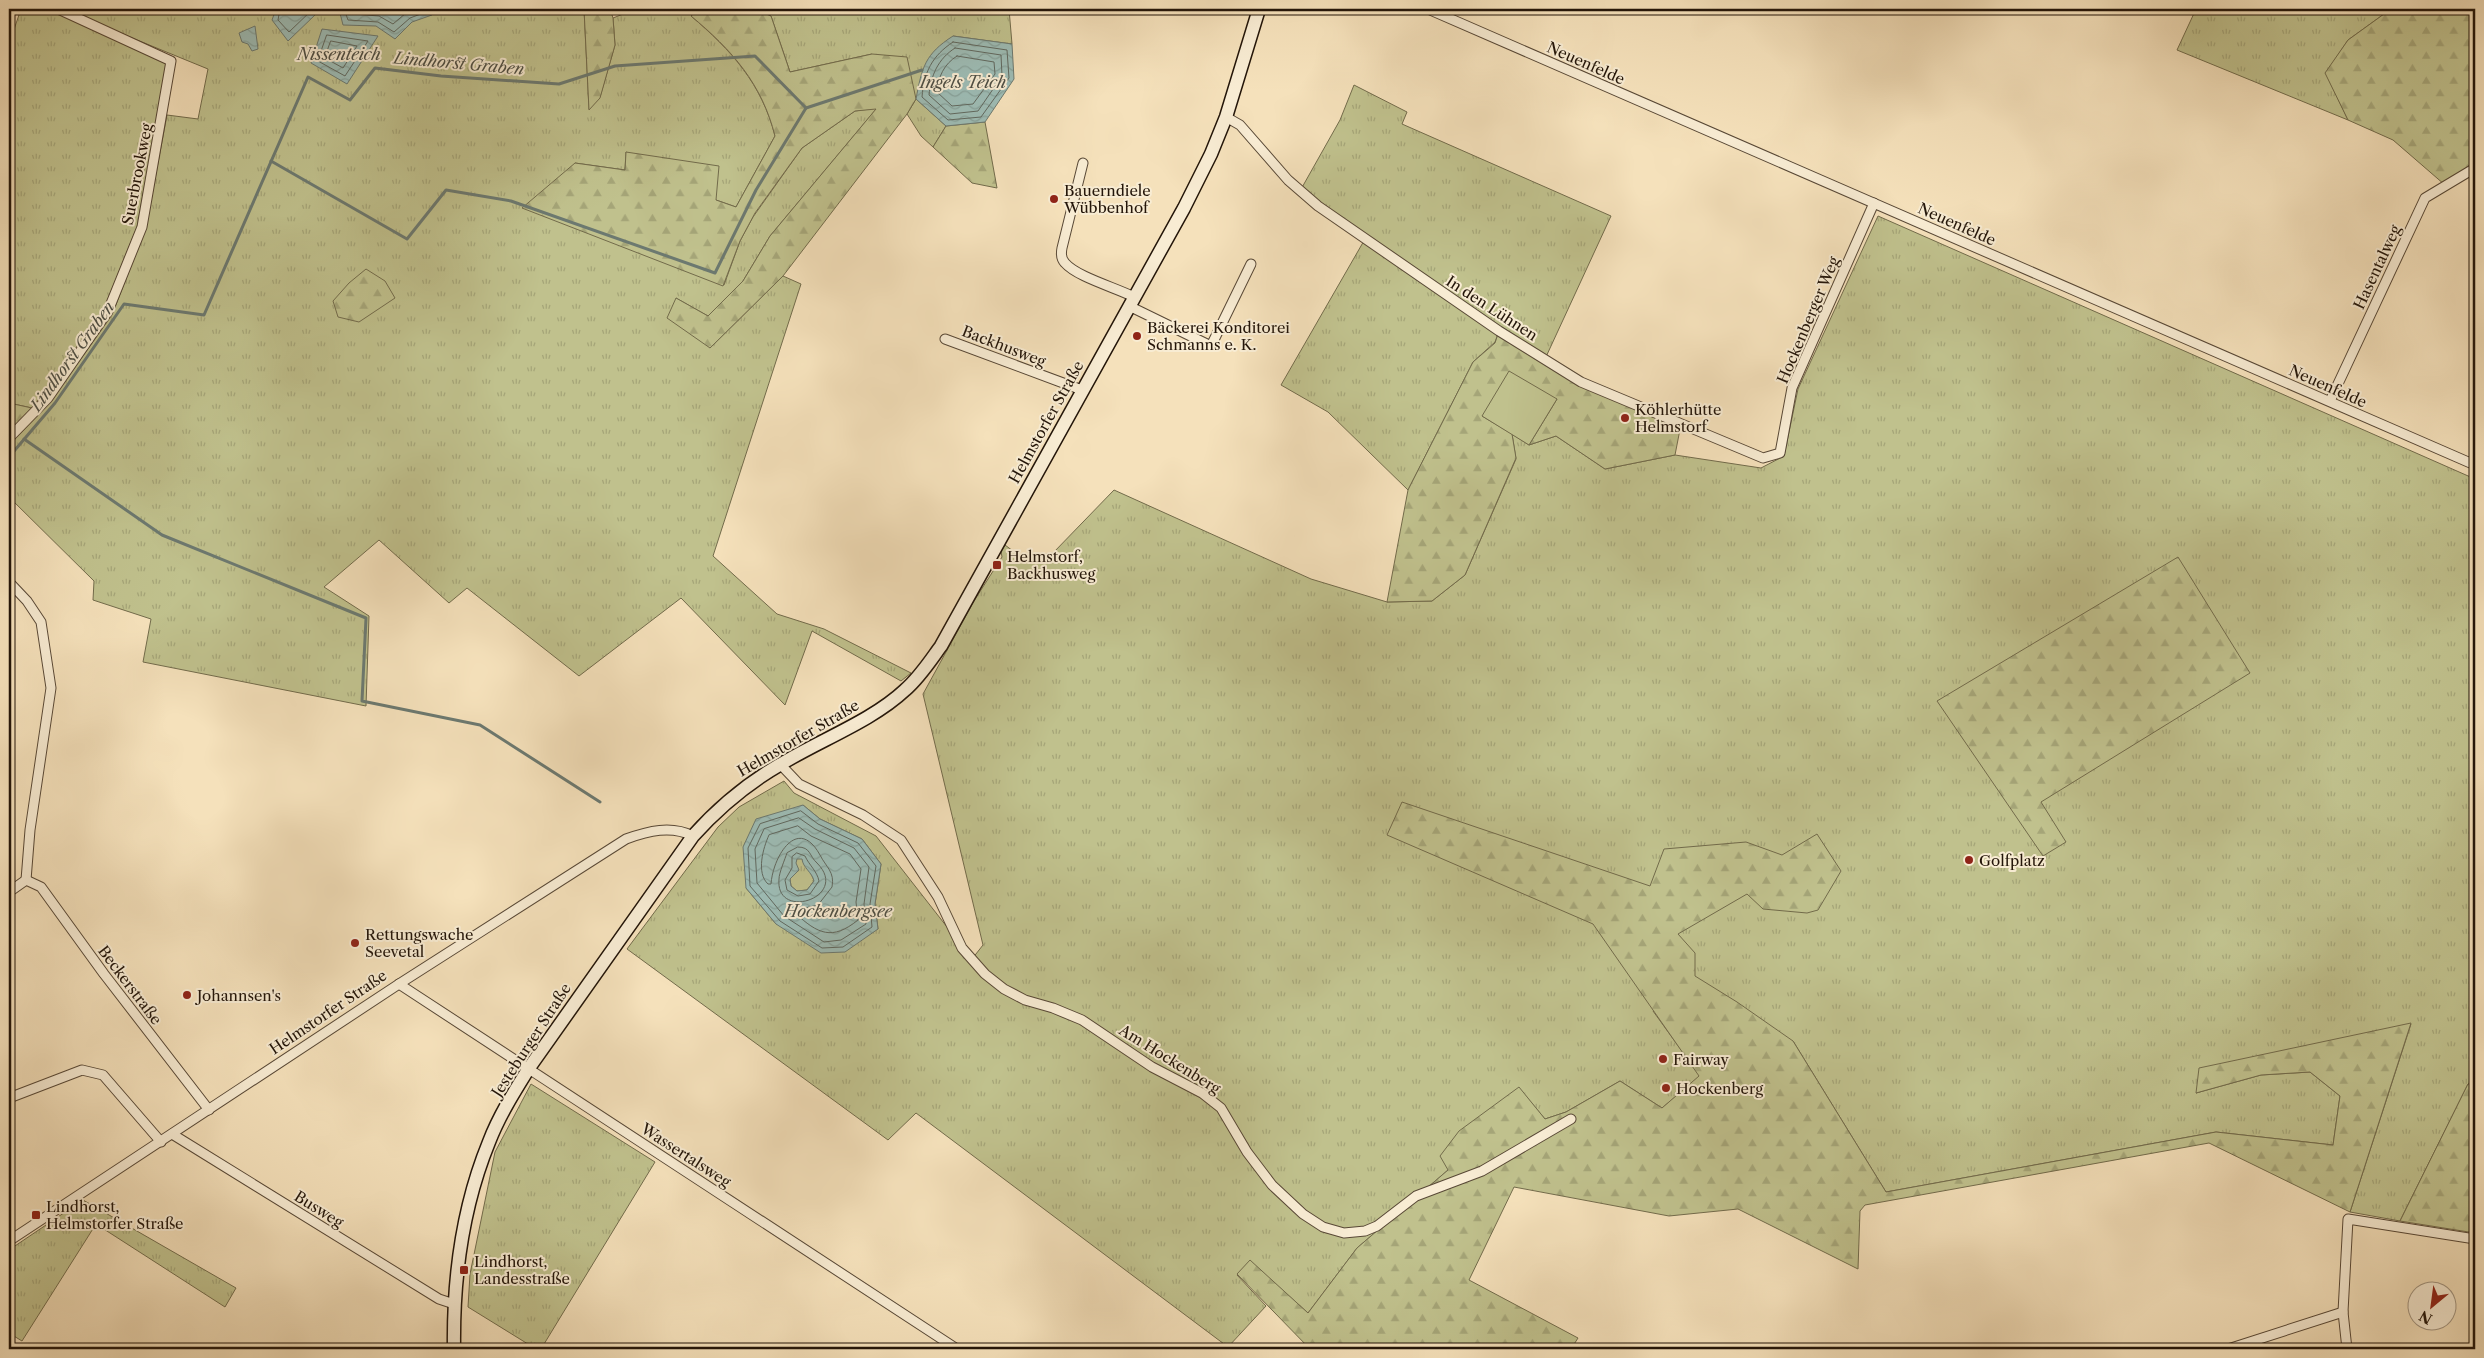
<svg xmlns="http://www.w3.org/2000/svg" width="2484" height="1358" font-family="'Libre Caslon Text',serif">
<defs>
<pattern id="grass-tufts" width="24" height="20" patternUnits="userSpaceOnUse" patternTransform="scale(1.25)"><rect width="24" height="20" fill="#c0c18d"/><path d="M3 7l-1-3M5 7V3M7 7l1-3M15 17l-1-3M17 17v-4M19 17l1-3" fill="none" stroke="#a5a578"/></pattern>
<pattern id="forest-firs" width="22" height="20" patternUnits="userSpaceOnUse" patternTransform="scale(1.25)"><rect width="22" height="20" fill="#c0c18d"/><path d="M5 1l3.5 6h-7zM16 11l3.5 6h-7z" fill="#a5a578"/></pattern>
<pattern id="water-waves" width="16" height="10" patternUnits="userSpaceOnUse" patternTransform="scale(1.25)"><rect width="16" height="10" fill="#9dbcb5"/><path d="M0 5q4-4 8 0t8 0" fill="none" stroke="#87a19a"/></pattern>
</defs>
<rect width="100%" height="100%" fill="#f5e1bb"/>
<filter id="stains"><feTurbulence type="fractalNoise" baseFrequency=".004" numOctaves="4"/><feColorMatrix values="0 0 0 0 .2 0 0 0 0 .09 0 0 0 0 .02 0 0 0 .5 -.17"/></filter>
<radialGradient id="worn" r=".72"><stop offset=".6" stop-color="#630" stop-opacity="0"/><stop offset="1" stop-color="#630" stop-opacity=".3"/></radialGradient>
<!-- grass -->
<g fill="url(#grass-tufts)" stroke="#726b4b" fill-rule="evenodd">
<polygon points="21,9 50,9 167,64 137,227 104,309 32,408 9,403 9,44"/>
<path d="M69,9H584L589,109L600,97L615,45L613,18L636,9H699L691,16C731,50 762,84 775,136L736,207L716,200L626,152L625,170L575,163L724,285L740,241L753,217L802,148L855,111L877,108L770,236L743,281L708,316L676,298L710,348L783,276L801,284L713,556L777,614L824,629L911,673L901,681L812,631L785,705L681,598L579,676L467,588L449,603L379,540L324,587L369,616L366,706L143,662L151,619L93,600L94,581L9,497V445L51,401L112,315L146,227L167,115L198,119L208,69L115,31Z"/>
<polygon points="754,9 1009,9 1012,44 953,36 916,99 946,126 933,147 921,136 907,114 916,99 872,54 790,72 771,16"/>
<polygon points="2196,9 2385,9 2384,14 2348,40 2326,73 2348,120 2177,50"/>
<polygon points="1354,85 1407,112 1402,124 1611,216 1545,359 1499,331 1495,342 1473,362 1408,490 1328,412 1281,385 1365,239 1300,191 1340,120"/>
<path d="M1878,216L2475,479V1084H2468L2400,1221L2350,1212L2411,1024L2196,1093L2261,1075L2310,1072L2340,1096L2333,1145L2216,1132L1886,1192L1793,1041L1653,1011L1700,1076L1662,1108L1620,1081L1566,1112L1545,1119L1519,1088L1448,1170L1357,1248L1308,1313L1250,1261L1237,1275L1266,1306L1228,1347L916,1113L888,1140L627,949L718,827L739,807L784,781L794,793L876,836L972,959L983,945L923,694L974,601L1002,557L1001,551L1005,545L1021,557L1053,553L1114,490L1311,579L1387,602L1432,601L1465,575L1516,459L1512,434L1529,445L1556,436L1605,469L1675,455L1761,468L1784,456L1798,389ZM803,805L820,819L862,839L881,864L875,904L878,929L776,924L746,888Z"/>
<path d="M797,858H802C806,867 812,873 814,881L807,890L797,891L791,886L790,879Z"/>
<polygon points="531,1084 655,1162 541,1349 536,1349 468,1307 470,1274 495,1152"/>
<polygon points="83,1200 236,1288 225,1307 96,1224 22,1341 9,1333 9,1250"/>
</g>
<!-- forest -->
<g fill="url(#forest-firs)" stroke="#726b4b">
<polygon points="584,9 610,9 613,18 615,45 600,98 589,110"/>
<path d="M699,9H754L771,16L790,72L872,54L907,57L916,99L907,114L783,276L710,348L667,318L676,298L708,316L743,281L770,236L876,109L855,111L802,148L755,213L740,241L723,286L522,208L575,163L625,170L626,152L719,166L716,200L736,207L775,136C762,84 732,50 691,16Z"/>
<polygon points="2385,9 2475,9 2475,168 2445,185 2393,140 2348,120 2325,73 2348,40 2384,14"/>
<polygon points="985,122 997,188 972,183 933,147 946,126"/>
<polygon points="366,269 385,281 395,298 359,322 338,317 333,301 349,283"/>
<polygon points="1499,331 1583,379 1682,419 1675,455 1605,469 1556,436 1529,445 1557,399 1482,416 1512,434 1516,458 1465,575 1432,601 1387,602 1408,490 1473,362 1495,343"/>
<polygon points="9,403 32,408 9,431"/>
<polygon points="2178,557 2250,673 2041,802 2066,842 2043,856 1937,701"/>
<polygon points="1402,802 1650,886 1664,849 1746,842 1782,855 1817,834 1841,871 1818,910 1807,913 1763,909 1747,894 1678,934 1695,953 1695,976 1737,1002 1793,1041 1886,1192 2216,1132 2333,1145 2340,1096 2310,1072 2261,1075 2196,1093 2199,1068 2411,1023 2350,1212 2209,1143 1865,1205 1860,1211 1858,1269 1738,1209 1669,1216 1514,1187 1469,1280 1578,1338 1571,1349 1310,1349 1237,1274 1250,1260 1308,1313 1357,1248 1448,1170 1440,1156 1459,1131 1519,1087 1545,1119 1566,1112 1620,1081 1662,1108 1699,1076 1593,924 1387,835"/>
<polygon points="2468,1084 2475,1084 2475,1233 2400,1221"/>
</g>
<!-- garden -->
<polygon fill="#c0c18d" stroke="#726b4b" points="1509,371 1557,399 1529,445 1482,416"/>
<!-- water -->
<g fill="url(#water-waves)" stroke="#6c7970" fill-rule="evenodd">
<polygon points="276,9 318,9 316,14 288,41 272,20"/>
<polygon points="339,9 432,9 432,15 412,22 395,39 376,26 343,25"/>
<polygon points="255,26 258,49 252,51 248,44 242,42 239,33"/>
<polygon points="322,29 378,36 347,84 311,63"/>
<path d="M953,36L1012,44L1014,79L985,122L946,126L916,99C922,67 925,54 953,36Z"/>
<path d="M803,805L820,819L862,839L881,864L875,904L878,929L845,952L821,953L776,924L746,888L743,847L756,819ZM797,859H802C803,868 812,872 814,881L807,890L797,891L791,886L790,879L799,870L796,863Z"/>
</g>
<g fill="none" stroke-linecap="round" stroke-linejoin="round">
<!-- shore -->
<g stroke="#60685f" stroke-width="1">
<polyline points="280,9 278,20 289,32 313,9"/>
<polyline points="344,9 348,20 378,22 394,32 410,18 426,12 427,9"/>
<polyline points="351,9 353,14 379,16 393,24 406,13 417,9"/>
<polygon points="327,35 368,41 345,76 318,61"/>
<polygon points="331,41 357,46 343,68 325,58"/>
<path d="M953,42L1007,50L1009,78L981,117L948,120L922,97C924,72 932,56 953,42Z"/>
<path d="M955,48L1001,55L1002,76L978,111L950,114L929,95C931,75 938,59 955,48Z"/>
<path d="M957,56L994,62L995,74L973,104L952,106L937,92C938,77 944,64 957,56Z"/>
<polygon points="801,811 818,824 858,843 876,866 870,904 872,927 843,947 822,948 780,921 750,886 748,848 760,824"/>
<polygon points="799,818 815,829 854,848 869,867 864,904 866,924 841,940 824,942 784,916 757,883 755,849 764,829"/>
<path d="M798,826L811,836L850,854L861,869L856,902L858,920C832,941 818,934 795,913L796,910L818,905L832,887C835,872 826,867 820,855C798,815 773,856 771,884H768C756,873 763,848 769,835Z"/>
<path d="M798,847C811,847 809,856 817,863C851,897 775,922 779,879C779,873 785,859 787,853Z"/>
<path d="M797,853L805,856C809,865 817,871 819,881L810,894L798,896L787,890L785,880L792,868V857Z"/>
</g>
<!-- stream -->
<g stroke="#6c7970" stroke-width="3">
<polyline points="271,161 407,239 446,190 511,201 715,273 756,190 806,108"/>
<polyline points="24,439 162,535 366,618 362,701 480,725 600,802"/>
<polyline points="9,457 55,403 124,304 204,315 308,77 350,100 375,68 441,76 559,84 615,66 755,56 806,108 922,70"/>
</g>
<!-- street casing -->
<g stroke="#584836" stroke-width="11">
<g id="street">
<polyline points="1428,9 2475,465"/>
<polyline points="1226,117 1240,125 1288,180 1318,206 1499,331 1581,382 1763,458 1780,453 1792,388 1874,203"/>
<path d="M1083,163L1062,248C1061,253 1061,259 1065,263C1077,277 1117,288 1134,297"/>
<polyline points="1129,306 1211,346 1251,264"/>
<polyline points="945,339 1082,390"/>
<polyline points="2330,401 2425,198 2475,168"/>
<polyline points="9,438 48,398 108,311 142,227 171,61 58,9"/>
<polyline points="9,582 27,601 41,622 51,688 30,830 26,880"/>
<polyline points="780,764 799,784 863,815 901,840 938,897 962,948 985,974 1004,989 1025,1000 1053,1008 1082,1020 1152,1067 1202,1093 1221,1108 1247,1152 1272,1185 1303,1214 1323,1227 1344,1233 1365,1231 1377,1226 1416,1196 1482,1171 1571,1119"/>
<polyline points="26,880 41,887 104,974 209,1110"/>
<polyline points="9,892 26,880"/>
<polyline points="399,984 957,1349"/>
<polyline points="9,1098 82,1070 103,1075 161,1142"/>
<polyline points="172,1134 439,1299 454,1304"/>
<path d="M9,1241L399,984L626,839C648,831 671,825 693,836"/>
<polyline points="2228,1349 2343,1312"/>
<polyline points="2347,1349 2343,1312 2348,1219 2475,1239"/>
</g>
</g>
<!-- secondary casing -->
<g stroke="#231509" stroke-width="15">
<path id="secondary" d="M454,1349C453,1279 462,1208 489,1142C499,1116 514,1092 529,1068L693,836C719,807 748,783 781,764C820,740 872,721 905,690C920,677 930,661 941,646L1184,208L1211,154L1226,117L1259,9"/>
</g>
<!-- street -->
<use href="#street" stroke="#f8ecd3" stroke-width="9"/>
<!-- secondary -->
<use href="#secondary" stroke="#f8ecd3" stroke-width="12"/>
</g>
<!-- markers -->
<g fill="#8f2418" stroke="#f8ecd3" stroke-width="2">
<circle cx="1054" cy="199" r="5"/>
<circle cx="1137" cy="336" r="5"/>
<circle cx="1625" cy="418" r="5"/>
<rect x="992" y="560" width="10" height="10" rx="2.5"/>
<circle cx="1969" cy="860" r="5"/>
<circle cx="355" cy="943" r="5"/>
<circle cx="187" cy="995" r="5"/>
<circle cx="1663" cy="1059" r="5"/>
<circle cx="1666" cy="1088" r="5"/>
<rect x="31" y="1210" width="10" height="10" rx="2.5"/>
<rect x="459" y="1265" width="10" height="10" rx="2.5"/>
</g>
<g text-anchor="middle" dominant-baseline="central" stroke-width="4" stroke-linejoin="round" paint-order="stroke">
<!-- street labels -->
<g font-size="15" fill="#231509" stroke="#f8ecd3">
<text transform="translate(1586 63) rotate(24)">Neuenfelde</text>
<text transform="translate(137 174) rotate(-79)">Suerbrookweg</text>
<text transform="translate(1957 224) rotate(24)">Neuenfelde</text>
<text transform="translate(2377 267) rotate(-65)">Hasentalweg</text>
<text transform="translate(1492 308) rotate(33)">In den Lühnen</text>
<text transform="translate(1808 320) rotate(-67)">Hockenberger Weg</text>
<text transform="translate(1004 346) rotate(21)">Backhusweg</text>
<text transform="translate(2328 386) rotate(24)">Neuenfelde</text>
<text transform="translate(1046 422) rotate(-61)">Helmstorfer Straße</text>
<text transform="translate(798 738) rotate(-30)">Helmstorfer Straße</text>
<text transform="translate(130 985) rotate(53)">Beckerstraße</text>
<text transform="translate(328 1012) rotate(-34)">Helmstorfer Straße</text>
<text transform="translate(531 1040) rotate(-57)">Jesteburger Straße</text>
<text transform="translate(1170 1059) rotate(32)">Am Hockenberg</text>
<text transform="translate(686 1155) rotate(33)">Wassertalsweg</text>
<text transform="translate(319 1209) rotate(32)">Busweg</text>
</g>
<!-- poi labels -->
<g font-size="15" fill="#231509" stroke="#f8ecd3" text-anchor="start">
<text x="1064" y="190">Bauerndiele<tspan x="1064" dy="17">Wübbenhof</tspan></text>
<text x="1147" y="327">Bäckerei Konditorei<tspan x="1147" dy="17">Schmanns e. K.</tspan></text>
<text x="1635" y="409">Köhlerhütte<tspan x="1635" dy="17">Helmstorf</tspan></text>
<text x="1007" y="556">Helmstorf,<tspan x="1007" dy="17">Backhusweg</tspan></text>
<text x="1979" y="860">Golfplatz</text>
<text x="365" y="934">Rettungswache<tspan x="365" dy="17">Seevetal</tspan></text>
<text x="197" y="995">Johannsen's</text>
<text x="1673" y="1059">Fairway</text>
<text x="1676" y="1088">Hockenberg</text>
<text x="46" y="1206">Lindhorst,<tspan x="46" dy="17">Helmstorfer Straße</tspan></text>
<text x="474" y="1261">Lindhorst,<tspan x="474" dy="17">Landesstraße</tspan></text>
</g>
<!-- water labels -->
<g font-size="16" font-style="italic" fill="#4e4f45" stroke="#f8ecd3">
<text x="339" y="54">Nissenteich</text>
<text transform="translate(459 63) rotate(5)">Lindhorst Graben</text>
<text x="963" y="82">Ingels Teich</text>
<text transform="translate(72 356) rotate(-54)">Lindhorst Graben</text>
<text x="838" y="911">Hockenbergsee</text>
</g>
</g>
<!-- margin -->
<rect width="2484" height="1358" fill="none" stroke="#f5e1bb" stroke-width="30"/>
<rect x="10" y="10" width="2464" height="1338" fill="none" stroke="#231509" stroke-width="2.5"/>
<rect x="15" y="15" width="2454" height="1328" fill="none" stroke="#231509"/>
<!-- north arrow -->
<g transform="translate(2432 1306) rotate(209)"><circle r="24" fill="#f8ecd3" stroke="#a39682"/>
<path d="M0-4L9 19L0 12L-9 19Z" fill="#8f2418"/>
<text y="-8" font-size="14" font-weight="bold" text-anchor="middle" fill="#231509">N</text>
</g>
<rect width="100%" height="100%" filter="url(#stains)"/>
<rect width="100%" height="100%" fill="url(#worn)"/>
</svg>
